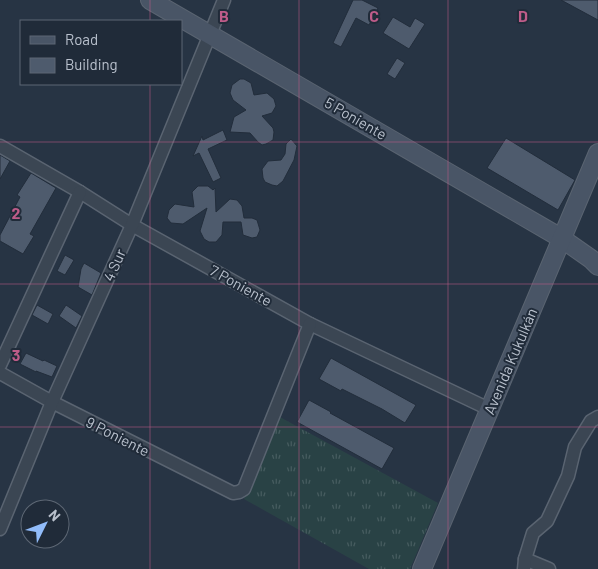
<svg xmlns="http://www.w3.org/2000/svg" width="598" height="569" font-family="Barlow,sans-serif">
<defs>
<pattern id="grass-tufts" width="24" height="20" patternUnits="userSpaceOnUse" patternTransform="scale(1.25)"><rect width="24" height="20" fill="#294245"/><path d="M3 7l-1-3M5 7V3M7 7l1-3M15 17l-1-3M17 17v-4M19 17l1-3" fill="none" stroke="#465c5f"/></pattern>
</defs>
<rect width="100%" height="100%" fill="#273444"/>
<!-- grass -->
<polygon fill="url(#grass-tufts)" points="278,416 438,503 410,569 369,569 244,499"/>
<!-- building -->
<g fill="#4e5b6d" stroke="#222d3b">
<polygon points="353,0 362,0 378,8 369,25 356,18 341,47 333,43"/>
<polygon points="561,0 598,0 598,20"/>
<polygon points="393,17 410,27 415,18 425,24 409,49 383,33"/>
<polygon points="397,58 405,63 395,79 387,74"/>
<polygon points="240,79 244,79 251,83 254,95 267,93 274,99 276,106 272,113 262,116 273,128 274,132 273,140 266,144 262,145 258,142 250,133 230,132 234,117 246,110 233,100 230,93 232,85"/>
<polygon points="223,130 227,140 208,149 221,178 213,182 199,153 193,156 202,136 203,140"/>
<polygon points="506,138 575,180 558,210 487,168"/>
<polygon points="291,139 297,146 294,160 283,181 277,186 272,185 265,182 263,178 262,169 268,161 281,160 285,154 286,144"/>
<polygon points="0,155 10,161 0,179"/>
<polygon points="31,173 56,188 30,234 34,236 23,254 0,241 0,235 20,197 17,195"/>
<polygon points="198,186 208,186 213,190 215,188 216,212 230,199 237,200 242,206 244,218 252,218 257,220 260,230 257,237 252,238 243,235 241,222 223,222 222,235 216,242 209,242 204,239 200,231 207,208 183,224 171,223 167,218 169,210 175,204 194,207 192,192"/>
<polygon points="65,255 74,260 65,275 57,271"/>
<polygon points="84,263 101,273 92,295 78,287 81,269"/>
<polygon points="37,305 53,314 48,324 32,315"/>
<polygon points="66,305 82,316 76,328 59,316"/>
<polygon points="26,353 43,361 44,360 57,366 52,377 36,371 36,372 20,364"/>
<polygon points="331,358 416,405 405,423 382,409 342,389 341,391 319,379"/>
<polygon points="309,400 331,412 330,413 394,448 382,469 297,422"/>
</g>
<g fill="none" stroke-linecap="round" stroke-linejoin="round">
<!-- street casing -->
<g stroke="#5a6471" stroke-width="15">
<g id="street">
<polyline points="0,146 80,192 132,225 310,324 489,409"/>
<polyline points="0,365 80,192"/>
<polyline points="0,373 52,402 233,493 239,492 244,489 310,324"/>
<polyline points="0,529 52,402 132,225 224,0"/>
<polyline points="525,559 549,569"/>
<polyline points="524,569 525,559 533,533 547,521 568,476 575,447 591,421 598,417"/>
</g>
</g>
<!-- secondary casing -->
<g stroke="#5a6471" stroke-width="20">
<g id="secondary">
<polyline points="150,0 561,238 591,259 598,266"/>
<polyline points="422,569 598,153"/>
</g>
</g>
<!-- street -->
<use href="#street" stroke="#3b4653" stroke-width="12"/>
<!-- secondary -->
<use href="#secondary" stroke="#495566" stroke-width="18"/>
</g>
<!-- grid -->
<path fill="none" stroke="#be5c89" stroke-width="1" stroke-opacity="0.55" d="M150,0V21M299,0V569M448,0V569M150,84V569M0,142H598M0,284H598M0,427H598"/>
<g text-anchor="middle" dominant-baseline="central" stroke-width="4" stroke-linejoin="round" paint-order="stroke">
<!-- street labels -->
<g font-size="15" fill="#b9c1cd" stroke="#202b39">
<text transform="translate(356 118) rotate(30)">5 Poniente</text>
<text transform="translate(114 265) rotate(-66)">4 Sur</text>
<text transform="translate(241 285) rotate(29)">7 Poniente</text>
<text transform="translate(510 361) rotate(-67)">Avenida Kukulkán</text>
<text transform="translate(118 436) rotate(27)">9 Poniente</text>
</g>
</g>
<g font-size="16" text-anchor="middle" font-weight="bold" fill="#be5c89" stroke="#202b39" stroke-width="4" stroke-linejoin="round" paint-order="stroke">
<text x="224" y="22">B</text>
<text x="374" y="22">C</text>
<text x="523" y="22">D</text>
<text x="16" y="219">2</text>
<text x="16" y="361">3</text>
</g>
<!-- legend -->
<rect x="20" y="20" width="162" height="65" fill="#202b39" stroke="#5d6774"/>
<rect x="30" y="36" width="25" height="8" fill="#495566" stroke="#5d6774"/>
<text x="65" y="45" font-size="15" fill="#b9c1cd">Road</text>
<rect x="30" y="58" width="25" height="15" fill="#4e5b6d" stroke="#5d6774"/>
<text x="65" y="70" font-size="15" fill="#b9c1cd">Building</text>
<!-- north arrow -->
<g transform="translate(45 524) rotate(48)"><circle r="24" fill="#202b39" stroke="#5d6774"/>
<path d="M0-4L9 19L0 12L-9 19Z" fill="#91bcfa"/>
<text y="-8" font-size="14" font-weight="bold" text-anchor="middle" fill="#b9c1cd">N</text>
</g>
</svg>
